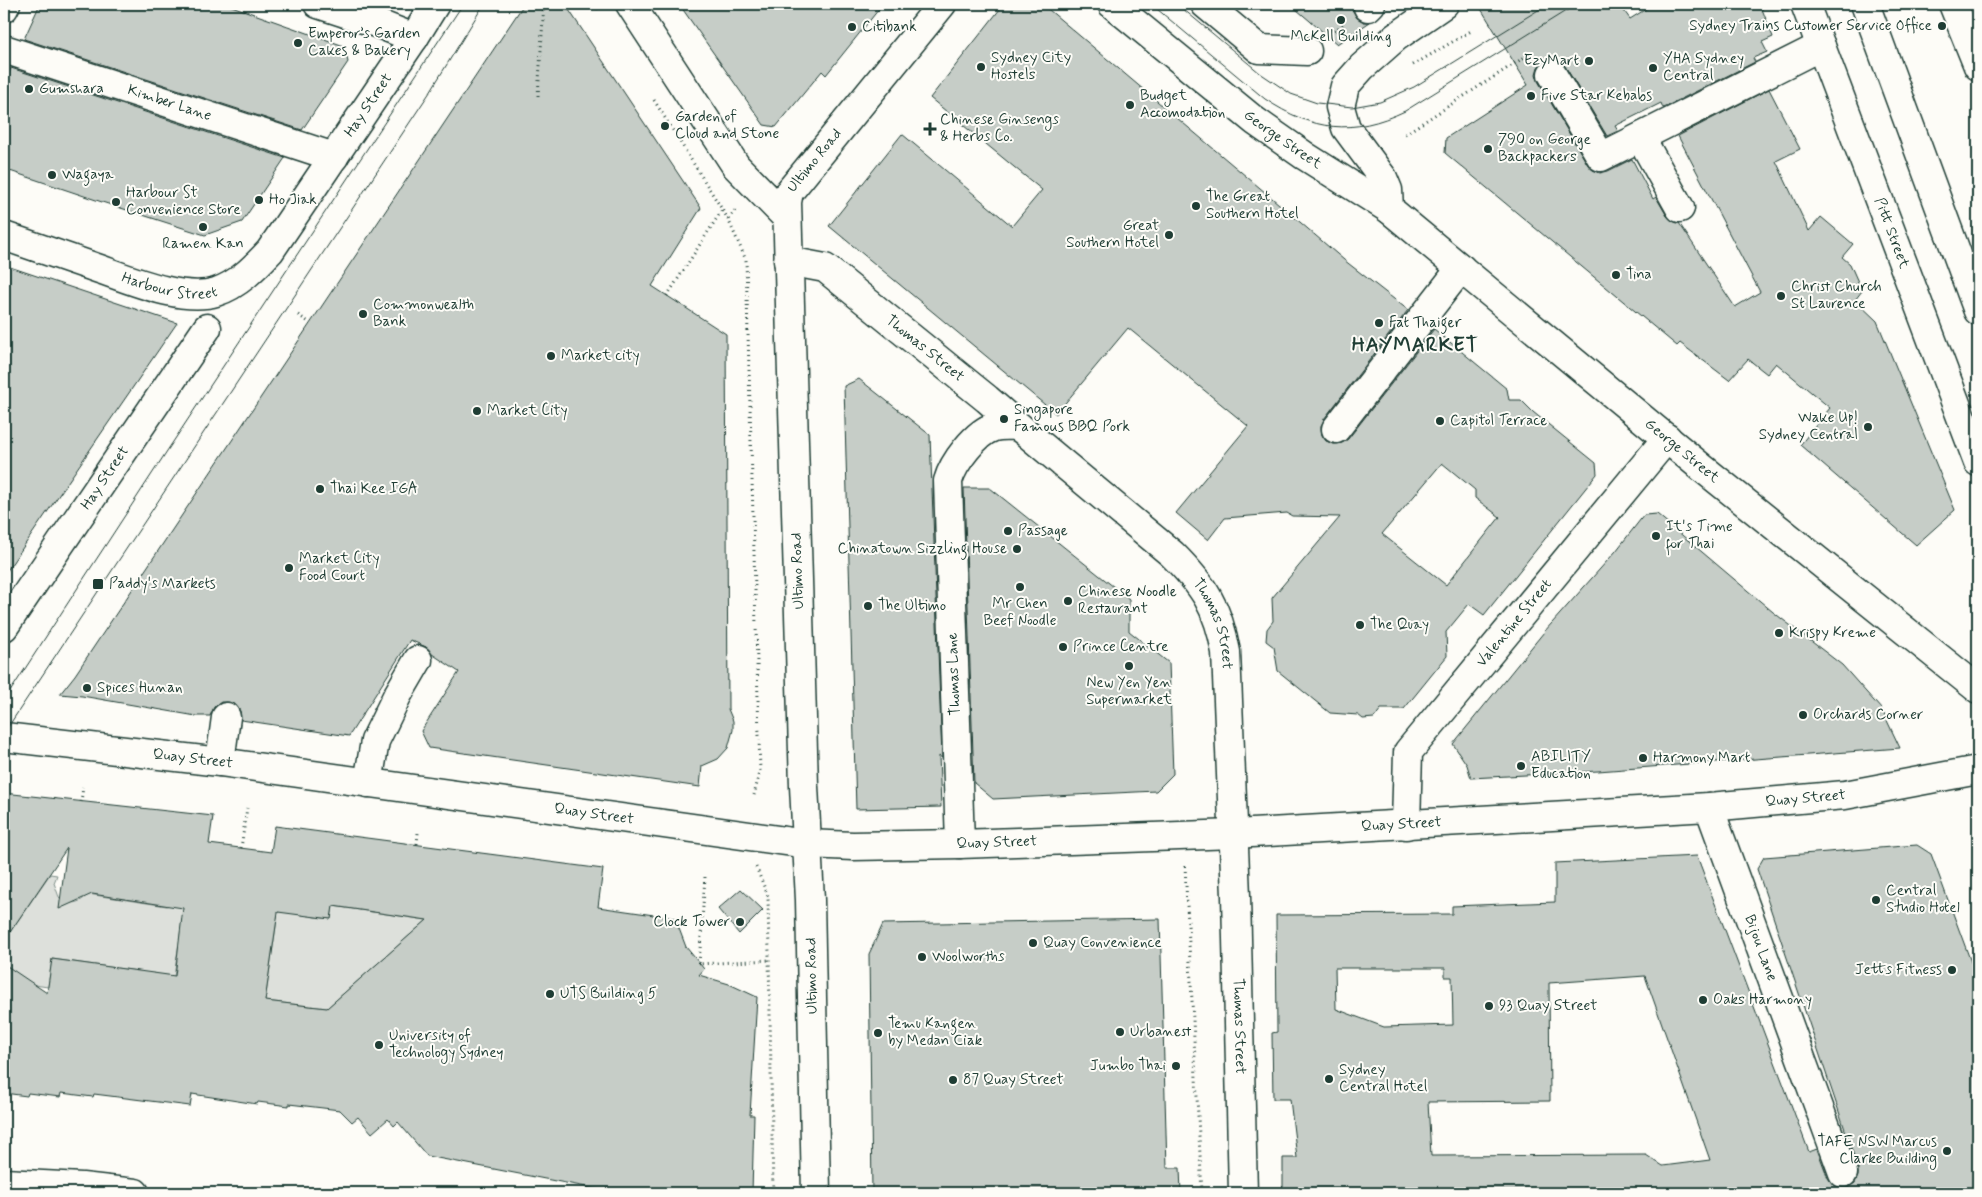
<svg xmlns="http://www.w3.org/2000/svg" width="1982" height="1197" font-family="Mynerve,sans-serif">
<rect width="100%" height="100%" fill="#fdfcf7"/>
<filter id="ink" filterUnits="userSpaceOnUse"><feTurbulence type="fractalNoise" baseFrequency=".02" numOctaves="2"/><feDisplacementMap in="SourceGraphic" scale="10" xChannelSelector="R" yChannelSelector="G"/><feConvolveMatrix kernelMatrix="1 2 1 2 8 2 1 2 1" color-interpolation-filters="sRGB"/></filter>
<g filter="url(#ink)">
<!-- green -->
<g fill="#dde0db" stroke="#7e8e88">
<path d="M50,874L57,875L54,883L59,897C69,906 80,904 88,894L167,906L186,894L173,984L138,971L52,959L48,987L6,981L4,979V970L6,966L4,964V941Z"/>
<polygon points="280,899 314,917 331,919 333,906 427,920 327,1008 265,1001"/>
</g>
<!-- building -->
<g fill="#c6cdc7" stroke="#1f3d34" fill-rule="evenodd">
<polygon points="40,4 226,4 344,46 348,62 302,130 24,39"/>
<polygon points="524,4 565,4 701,208 652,286 726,334 728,709 733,721 733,730 728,748 718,759 702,766 700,787 429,748 421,731 459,672 432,654 426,647 410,640 349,736 241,720 240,711 236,705 229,702 221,702 214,707 210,716 196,716 82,696 60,694 75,675"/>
<polygon points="679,4 883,4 826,75 822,71 776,127 764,125"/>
<path d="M1004,4H1042L1279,204L1344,260L1408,310L1324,419L1321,427L1322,435L1326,441L1334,444L1342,443L1348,439L1434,329L1507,389L1509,400H1521L1533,412L1596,463L1597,474L1484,615L1469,604L1446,632L1447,656L1404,709H1381L1374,718L1363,719L1358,715L1330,713L1278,671L1274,647L1266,641L1267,629L1273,621L1272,598L1340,517L1292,516L1287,513L1225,518L1208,540L1176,513L1248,426L1128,328L1056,414L829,226L902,134L1012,226L1042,190L930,98ZM1442,463L1475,490V498L1500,517L1446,585L1382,534Z"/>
<polygon points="1290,4 1353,4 1353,11 1357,18 1364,22 1370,22 1337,44"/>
<polygon points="1478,4 1619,4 1630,19 1654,4 1760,4 1773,37 1762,42 1767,52 1753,58 1755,62 1663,108 1661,103 1615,126 1618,131 1607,136 1565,66 1560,61 1552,58 1544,61 1538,67 1536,74 1538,81 1588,165 1593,170 1600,173 1608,171 1632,159 1653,199 1656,197 1667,216 1672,221 1679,223 1735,307 1760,292 1678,136 1769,89 1800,149 1776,161 1809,231 1821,217 1853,244 1842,257 1850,264 1862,291 1855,300 1877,321 1955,510 1916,545 1800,445 1830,408 1776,363 1767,374 1748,359 1729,380 1680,343 1677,346 1445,153 1446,138 1528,85"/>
<polygon points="11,68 285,158 242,222 205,235 102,202 4,169 4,85"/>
<polygon points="4,265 177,323 4,575"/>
<polygon points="859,379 930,435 942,758 939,756 941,807 856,809 844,386"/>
<polygon points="964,488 990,488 1129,599 1129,631 1169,663 1173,774 1156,791 993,799 974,783"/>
<polygon points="1657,514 1773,612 1842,665 1882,710 1900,748 1598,771 1471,778 1467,765 1453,744 1544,632 1616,551 1644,515"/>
<path d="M4,793L213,816L209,844L271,852L275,826L603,869L598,907L675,918L686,947L704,969L699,975L729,984L757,997L750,1115H754L752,1193H617L427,1156L398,1122L394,1126L388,1119L372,1133L358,1117L352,1122L340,1110L289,1104V1106L258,1102L257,1104L192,1094L190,1106L94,1094L93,1097L61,1093L60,1097L28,1093L27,1096L4,1093V964L47,993L52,959L175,976L183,908L92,894L59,909L67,848L4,941ZM333,906L427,920L327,1008L265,1001L278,912L331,919Z"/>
<path d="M1917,845L1931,854L1978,981V1193H1283V1158H1297L1290,1099H1273L1272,1033L1277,1032L1276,915L1452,914V906L1555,902V863L1697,856L1809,1152L1817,1149L1828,1178L1833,1185L1840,1188L1849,1187L1855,1183L1858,1176V1168L1757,869L1764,857ZM1335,968H1445V977H1452L1453,1025L1384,1027L1336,1009ZM1645,976L1710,1160L1663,1166L1646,1155L1431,1156L1428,1102L1550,1101L1549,983Z"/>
<polygon points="741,889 763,910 739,934 718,909"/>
<polygon points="1160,919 1167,1168 1180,1168 1181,1193 872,1193 869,954 883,924"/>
</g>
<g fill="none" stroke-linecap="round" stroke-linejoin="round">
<!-- minor casing -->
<g stroke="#1f3d34" stroke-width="31">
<g id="minor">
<polyline points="318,4 376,23 414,38"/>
<polyline points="630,4 736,166 786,217"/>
<path id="s1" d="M1112,4L1255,121L1305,156L1389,209L1701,467L1978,689"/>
<polyline points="1205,4 1259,49 1307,51"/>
<polyline points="1953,4 1978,66"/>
<polyline points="1368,7 1371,4"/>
<polyline points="4,8 6,4"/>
<path id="s2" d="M4,49L334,157"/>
<polyline points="1552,74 1601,157 1821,46"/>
<polyline points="1641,138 1680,208"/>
<polyline points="1389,209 1388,190 1383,178 1346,128 1340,107 1345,86 1362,67 1396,37 1444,4"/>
<path id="s3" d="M4,236C33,246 62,256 91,266C124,277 181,303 216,292C238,285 255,267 270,251L414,38L435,4"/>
<path id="s4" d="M788,261L825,268L987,399L1018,426L1172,554C1204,586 1218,607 1226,652L1236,896L1243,1193"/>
<polyline points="1336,429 1461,268"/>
<path id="s5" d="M4,627L207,328"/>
<path id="s6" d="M4,737L220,762L807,844L853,846L960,844L1234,834L1709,807L1845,795L1978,770"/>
<polyline points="220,762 226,717"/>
<polyline points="368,783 375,741 397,696 418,660"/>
<path id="s7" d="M1709,807L1843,1173"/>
<path id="s8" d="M1406,825L1408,752L1667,438"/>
<path d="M960,844L948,481C953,463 976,432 994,427C1001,425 1010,426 1018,426"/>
<polyline points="4,1183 82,1187 135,1193"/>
<path id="s9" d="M816,1193L810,900L804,786L787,202L789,192L942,4"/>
</g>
</g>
<!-- major casing -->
<g stroke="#1f3d34" stroke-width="31">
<g id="major">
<path id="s10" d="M1805,4L1978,462"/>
<polyline points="1865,4 1978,311"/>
</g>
</g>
<!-- path -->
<g stroke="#1f3d34" stroke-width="3" stroke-dasharray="1 4" stroke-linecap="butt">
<polyline points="595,4 600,12"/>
<polyline points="1330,34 1345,23"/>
<polyline points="1413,65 1471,31"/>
<polyline points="538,96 544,4"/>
<polyline points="654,100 728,219 746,260 760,772 754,795"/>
<polyline points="1405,134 1528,55"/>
<polyline points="728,219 737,208"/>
<polyline points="667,296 722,210"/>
<polyline points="298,315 310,323"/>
<polyline points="81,802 83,787"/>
<polyline points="417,844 418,833"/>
<polyline points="241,848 247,808"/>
<polyline points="1185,866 1202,1193"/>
<polyline points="756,867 768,896 773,1193"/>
<polyline points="705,877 699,964 769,960"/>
</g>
<!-- minor -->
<use href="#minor" stroke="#fdfcf7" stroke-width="28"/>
<!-- major -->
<use href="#major" stroke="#fdfcf7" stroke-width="28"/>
<!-- tram -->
<g stroke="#1f3d34" stroke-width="1">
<path d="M1151,4L1265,99C1313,131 1352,136 1405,111L1577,4"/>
<polyline points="1177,4 1260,73 1291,94 1317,103 1352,107 1380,102 1414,87 1548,4"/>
<polyline points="4,701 167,451 463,4"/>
<polyline points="4,733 430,92 484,4"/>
</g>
</g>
</g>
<!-- markers -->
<g fill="#1f3d34" stroke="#fdfcf7" stroke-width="2">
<circle cx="1341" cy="20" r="5"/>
<circle cx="1942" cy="26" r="5"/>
<circle cx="852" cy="27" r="5"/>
<circle cx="298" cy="43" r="5"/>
<circle cx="1589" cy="61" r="5"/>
<circle cx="981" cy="67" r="5"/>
<circle cx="1653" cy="68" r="5"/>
<circle cx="29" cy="89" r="5"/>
<circle cx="1531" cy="96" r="5"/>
<circle cx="1130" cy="105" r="5"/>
<circle cx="665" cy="126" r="5"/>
<path d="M927.5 121.5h5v5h5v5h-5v5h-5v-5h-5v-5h5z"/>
<circle cx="1488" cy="149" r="5"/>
<circle cx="52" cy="175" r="5"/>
<circle cx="259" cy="200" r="5"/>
<circle cx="116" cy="202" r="5"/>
<circle cx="1196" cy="206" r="5"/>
<circle cx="203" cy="227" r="5"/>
<circle cx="1169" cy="235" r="5"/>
<circle cx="1616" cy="275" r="5"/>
<circle cx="1781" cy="296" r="5"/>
<circle cx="363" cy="314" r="5"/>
<circle cx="1379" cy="323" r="5"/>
<circle cx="551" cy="356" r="5"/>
<circle cx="477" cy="411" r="5"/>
<circle cx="1004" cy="419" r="5"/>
<circle cx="1440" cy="421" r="5"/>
<circle cx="1868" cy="427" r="5"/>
<circle cx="320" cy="489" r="5"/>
<circle cx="1008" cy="531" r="5"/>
<circle cx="1656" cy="536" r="5"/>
<circle cx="1017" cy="549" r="5"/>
<circle cx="289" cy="568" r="5"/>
<rect x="92" y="578" width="12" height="12" rx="2.5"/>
<circle cx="1020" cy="587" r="5"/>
<circle cx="1068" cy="601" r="5"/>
<circle cx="868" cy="606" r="5"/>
<circle cx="1360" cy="625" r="5"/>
<circle cx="1779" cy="633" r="5"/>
<circle cx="1063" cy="647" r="5"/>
<circle cx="1129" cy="666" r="5"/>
<circle cx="87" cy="688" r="5"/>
<circle cx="1803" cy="715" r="5"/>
<circle cx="1643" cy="758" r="5"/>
<circle cx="1521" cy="766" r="5"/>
<circle cx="1876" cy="900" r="5"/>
<circle cx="740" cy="922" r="5"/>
<circle cx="1033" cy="943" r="5"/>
<circle cx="922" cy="957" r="5"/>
<circle cx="1952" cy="970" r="5"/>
<circle cx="550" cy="994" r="5"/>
<circle cx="1703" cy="1000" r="5"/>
<circle cx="1489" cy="1006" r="5"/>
<circle cx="1120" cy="1032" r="5"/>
<circle cx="878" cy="1033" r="5"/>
<circle cx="379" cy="1045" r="5"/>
<circle cx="1176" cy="1066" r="5"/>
<circle cx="1329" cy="1079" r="5"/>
<circle cx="953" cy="1080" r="5"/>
<circle cx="1947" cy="1151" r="5"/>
</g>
<g text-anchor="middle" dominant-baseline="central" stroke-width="4" stroke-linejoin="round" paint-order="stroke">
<!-- poi labels -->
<g font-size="15" fill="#1f3d34" stroke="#fdfcf7" text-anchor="start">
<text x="1932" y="26" text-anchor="end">Sydney Trains Customer Service Office</text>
<text x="862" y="27">Citibank</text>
<text x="308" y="34">Emperor’s Garden<tspan x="308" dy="17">Cakes &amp; Bakery</tspan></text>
<text x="1341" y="37" text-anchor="middle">McKell Building</text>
<text x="991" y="58">Sydney City<tspan x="991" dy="17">Hostels</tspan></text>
<text x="1663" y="59">YHA Sydney<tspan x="1663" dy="17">Central</tspan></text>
<text x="1579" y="61" text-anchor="end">EzyMart</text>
<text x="39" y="89">Gumshara</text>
<text x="1140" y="96">Budget<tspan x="1140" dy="17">Accomodation</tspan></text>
<text x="1541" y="96">Five Star Kebabs</text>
<text x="675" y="117">Garden of<tspan x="675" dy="17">Cloud and Stone</tspan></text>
<text x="940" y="120">Chinese Ginsengs<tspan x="940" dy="17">&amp; Herbs Co.</tspan></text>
<text x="1498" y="140">790 on George<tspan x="1498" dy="17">Backpackers</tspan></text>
<text x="62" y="175">Wagaya</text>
<text x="126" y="193">Harbour St<tspan x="126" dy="17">Convenience Store</tspan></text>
<text x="1206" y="197">The Great<tspan x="1206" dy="17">Southern Hotel</tspan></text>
<text x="269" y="200">Ho Jiak</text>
<text x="1159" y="226" text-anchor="end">Great<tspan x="1159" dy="17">Southern Hotel</tspan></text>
<text x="203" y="244" text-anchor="middle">Ramen Kan</text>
<text x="1626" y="275">Tina</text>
<text x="1791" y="287">Christ Church<tspan x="1791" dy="17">St Laurence</tspan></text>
<text x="373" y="305">Commonwealth<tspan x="373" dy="17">Bank</tspan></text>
<text x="1389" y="323">Fat Thaiger</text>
<text x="561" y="356">Market city</text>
<text x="1014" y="410">Singapore<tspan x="1014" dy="17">Famous BBQ Pork</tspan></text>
<text x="487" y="411">Market City</text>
<text x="1858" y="418" text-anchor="end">Wake Up!<tspan x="1858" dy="17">Sydney Central</tspan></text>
<text x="1450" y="421">Capitol Terrace</text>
<text x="330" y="489">Thai Kee IGA</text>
<text x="1666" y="527">It's Time<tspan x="1666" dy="17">for Thai</tspan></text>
<text x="1018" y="531">Passage</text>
<text x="1007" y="549" text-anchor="end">Chinatown Sizzling House</text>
<text x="299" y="559">Market City<tspan x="299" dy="17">Food Court</tspan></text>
<text x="109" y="584">Paddy's Markets</text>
<text x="1078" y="592">Chinese Noodle<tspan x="1078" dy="17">Restaurant</tspan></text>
<text x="1020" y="604" text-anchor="middle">Mr Chen<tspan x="1020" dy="17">Beef Noodle</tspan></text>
<text x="878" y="606">The Ultimo</text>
<text x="1370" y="625">The Quay</text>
<text x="1789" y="633">Krispy Kreme</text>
<text x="1073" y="647">Prince Centre</text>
<text x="1129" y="683" text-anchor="middle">New Yen Yen<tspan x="1129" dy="17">Supermarket</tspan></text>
<text x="97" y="688">Spices Hunan</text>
<text x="1813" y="715">Orchards Corner</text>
<text x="1531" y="757">ABILITY<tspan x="1531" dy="17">Education</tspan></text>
<text x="1653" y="758">Harmony Mart</text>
<text x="1886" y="891">Central<tspan x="1886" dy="17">Studio Hotel</tspan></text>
<text x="730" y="922" text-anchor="end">Clock Tower</text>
<text x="1043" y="943">Quay Convenience</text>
<text x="932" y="957">Woolworths</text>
<text x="1942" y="970" text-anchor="end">Jetts Fitness</text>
<text x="560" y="994">UTS Building 5</text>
<text x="1713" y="1000">Oaks Harmony</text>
<text x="1499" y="1006">93 Quay Street</text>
<text x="888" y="1024">Temu Kangen<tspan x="888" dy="17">by Medan Ciak</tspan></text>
<text x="1130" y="1032">Urbanest</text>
<text x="389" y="1036">University of<tspan x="389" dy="17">Technology Sydney</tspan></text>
<text x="1166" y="1066" text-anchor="end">Jumbo Thai</text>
<text x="1339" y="1070">Sydney<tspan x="1339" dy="17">Central Hotel</tspan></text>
<text x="963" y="1080">87 Quay Street</text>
<text x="1937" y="1142" text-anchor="end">TAFE NSW Marcus<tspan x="1937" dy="17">Clarke Building</tspan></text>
</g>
<!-- street labels -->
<g font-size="15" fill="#1f3d34" stroke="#fdfcf7">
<text stroke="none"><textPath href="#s2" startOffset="174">Kimber Lane</textPath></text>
<text stroke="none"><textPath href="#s3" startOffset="466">Hay Street</textPath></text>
<text stroke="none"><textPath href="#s1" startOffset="218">George Street</textPath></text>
<text stroke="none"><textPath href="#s9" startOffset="1042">Ultimo Road</textPath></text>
<text stroke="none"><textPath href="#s10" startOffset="245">Pitt Street</textPath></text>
<text stroke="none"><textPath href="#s3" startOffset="174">Harbour Street</textPath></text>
<text stroke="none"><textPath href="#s4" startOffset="166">Thomas Street</textPath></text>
<text stroke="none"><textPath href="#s1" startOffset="725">George Street</textPath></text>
<text stroke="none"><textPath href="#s5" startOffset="180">Hay Street</textPath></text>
<text transform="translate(798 571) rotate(-92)">Ultimo Road</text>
<text stroke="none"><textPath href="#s8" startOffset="240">Valentine Street</textPath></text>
<text stroke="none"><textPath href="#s4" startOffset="571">Thomas Street</textPath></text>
<text transform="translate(954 674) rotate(-92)">Thomas Lane</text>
<text stroke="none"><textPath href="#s6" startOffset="190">Quay Street</textPath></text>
<text stroke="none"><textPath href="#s6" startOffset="1810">Quay Street</textPath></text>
<text stroke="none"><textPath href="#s6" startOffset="595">Quay Street</textPath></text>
<text stroke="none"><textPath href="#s6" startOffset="1405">Quay Street</textPath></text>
<text stroke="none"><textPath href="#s6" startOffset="1000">Quay Street</textPath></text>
<text stroke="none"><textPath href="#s7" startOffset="150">Bijou Lane</textPath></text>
<text transform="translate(812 976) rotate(-91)">Ultimo Road</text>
<text stroke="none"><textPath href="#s4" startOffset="976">Thomas Street</textPath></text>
</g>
<!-- district labels -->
<g font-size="20" font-weight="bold" letter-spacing="1" fill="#1f3d34" stroke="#fdfcf7">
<text x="1415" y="345">HAYMARKET</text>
</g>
</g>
<!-- margin -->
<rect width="1982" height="1197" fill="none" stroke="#fdfcf7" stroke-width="20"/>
<rect x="10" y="10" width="1962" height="1177" fill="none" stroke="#1f3d34" stroke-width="2" filter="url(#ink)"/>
</svg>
